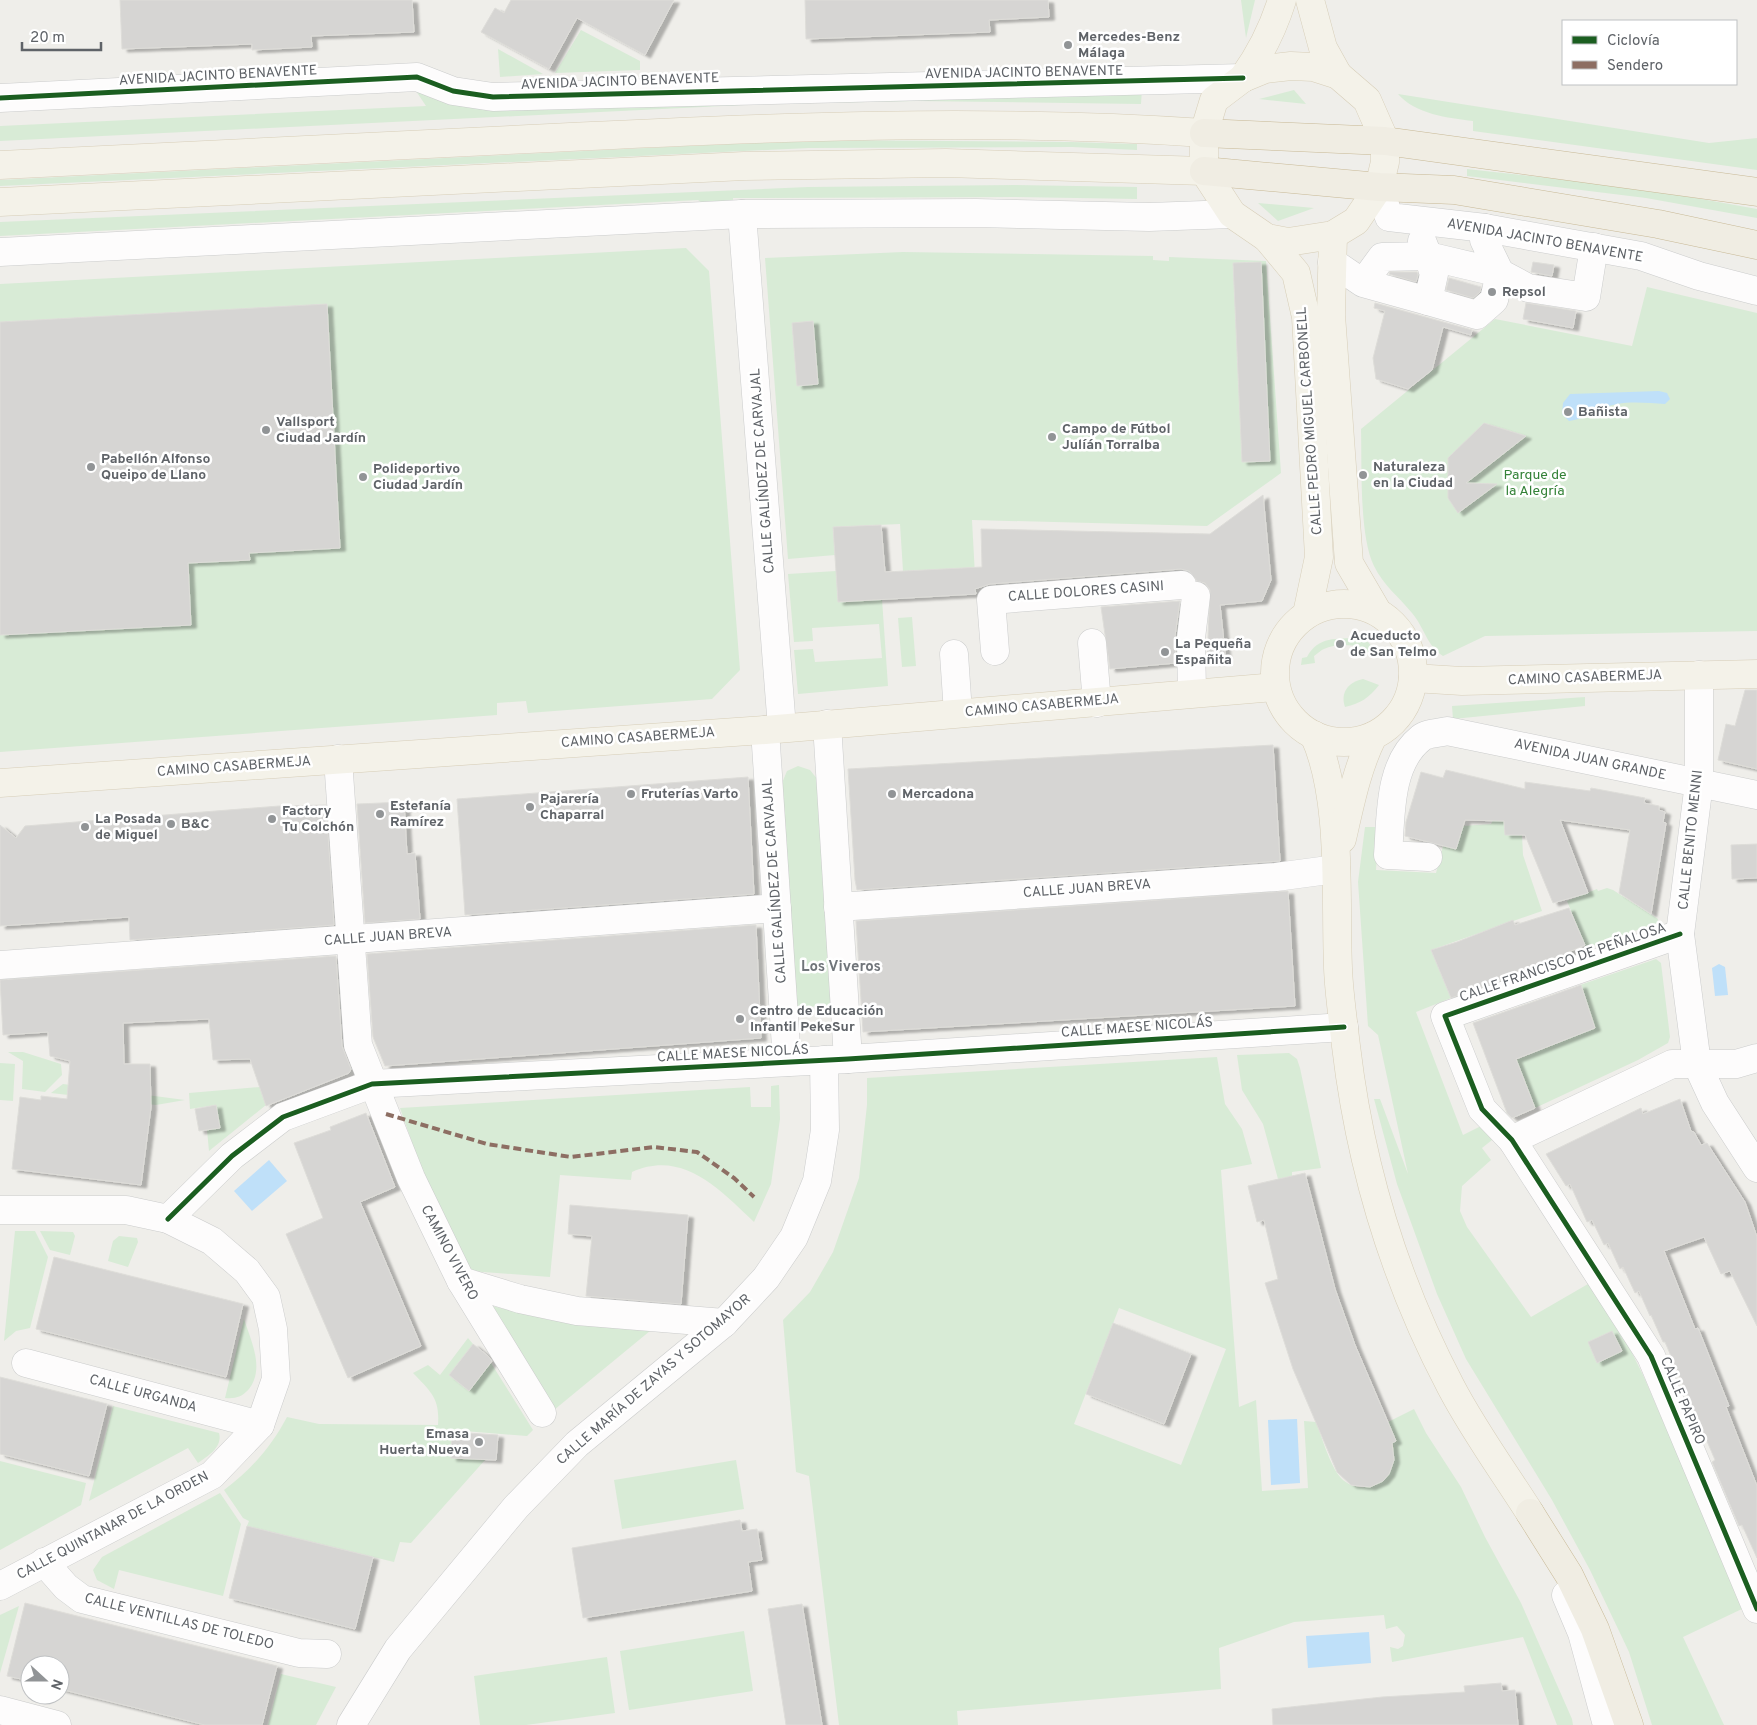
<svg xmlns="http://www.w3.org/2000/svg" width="1757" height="1725" font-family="Overpass,sans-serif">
<defs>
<filter id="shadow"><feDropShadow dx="5.5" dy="3" stdDeviation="1" flood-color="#0004"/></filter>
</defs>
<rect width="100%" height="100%" fill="#efeeea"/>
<!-- green -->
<g fill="#d8ebd6" fill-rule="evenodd">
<polygon points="1241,0 1255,0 1246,38"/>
<polygon points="581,30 640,61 640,70 555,73"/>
<polygon points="498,49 543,74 500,77"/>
<polygon points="1142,89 1141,104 917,101 765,104 0,141 0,126 426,106 416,91"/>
<polygon points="1294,90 1306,104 1259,99"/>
<path d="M1398,94L1709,143L1757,138V170L1473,131V121C1448,118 1415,114 1398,94Z"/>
<polygon points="807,140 1071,142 1137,144 1137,150 1072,147 809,148 0,186 0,180"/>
<polygon points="1467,169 1646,189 1757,209 1757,218 1646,198 1467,176"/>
<polygon points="1014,185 1137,187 1137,199 1015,197 733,198 734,209 707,206 698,200 0,236 0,222 808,187"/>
<polygon points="1258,203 1314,208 1278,221"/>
<polygon points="686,248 709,271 740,670 712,699 528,713 526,701 497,703 497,715 0,752 0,284"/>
<polygon points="903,252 1153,256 1153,260 1169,261 1169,257 1266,261 1281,473 1207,526 972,520 976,594 903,571 900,524 833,527 835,555 788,559 765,258"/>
<path d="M1647,287L1757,313V631L1485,636L1443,656C1427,646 1424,627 1412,613C1399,597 1383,585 1374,566C1359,536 1362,465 1361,429L1495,319L1632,346Z"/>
<polygon points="836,571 838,602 882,599 888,686 798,694 794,650 813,649 815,662 882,658 879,624 812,628 813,641 794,642 788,574"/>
<polygon points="912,617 916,666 902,667 898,618"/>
<path d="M1358,638L1368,642L1374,649H1379L1381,654L1369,655C1362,643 1337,643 1324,649C1321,650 1317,654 1314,656L1315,663L1301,665L1302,658L1307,657C1318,636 1337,639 1358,638Z"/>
<path d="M1363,679L1379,685C1369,698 1361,703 1345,707C1340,693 1348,682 1363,679Z"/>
<polygon points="1585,697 1585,706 1453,719 1452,706"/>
<polygon points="798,766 810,770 818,780 831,1005 796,1008 782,783 787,771"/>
<polygon points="1494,818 1504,818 1503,821 1507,821 1505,825 1505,835 1522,835 1523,855 1542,911 1431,950 1451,998 1416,1012 1463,1135 1481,1126 1492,1140 1482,1148 1491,1160 1462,1186 1460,1211 1467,1227 1531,1317 1588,1284 1624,1337 1643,1375 1744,1608 1683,1637 1724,1725 1652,1725 1629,1652 1590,1570 1552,1500 1466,1359 1437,1294 1397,1184 1374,1099 1380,1099 1408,1174 1378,1035 1368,1026 1358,882 1365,827 1379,827 1376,870 1436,873 1443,846 1456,849 1463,826 1491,824"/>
<polygon points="1607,888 1613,890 1658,919 1657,923 1586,948 1567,901 1597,889 1598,891"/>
<polygon points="1656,959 1661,963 1670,1037 1668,1043 1638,1060 1535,1108 1516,1060 1595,1028 1580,985"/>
<polygon points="8,1052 23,1052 61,1064 62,1075 45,1092 22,1089 23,1061"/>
<polygon points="1289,1053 1297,1059 1300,1068 1321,1168 1292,1172 1292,1176 1278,1179 1263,1124 1242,1090 1237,1055"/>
<path d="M1217,1057L1225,1104L1242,1129L1252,1164L1221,1170L1239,1407L1256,1400L1262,1491L1308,1488L1304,1421L1316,1422C1322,1437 1330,1466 1341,1478C1358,1496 1392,1486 1393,1460C1394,1448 1390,1434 1388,1422L1414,1409L1426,1433L1461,1487L1485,1537L1521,1603L1572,1719L1573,1725H1557L1523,1637L1392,1662L1390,1647L1398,1649L1403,1646L1405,1635L1397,1626L1386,1629L1384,1615L1294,1622L1219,1648L1221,1689L957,1711L958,1725H839L809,1476L796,1472L783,1320L810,1292L833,1252L859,1178L867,1105V1078ZM1119,1308L1226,1349L1181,1465L1074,1424Z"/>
<polygon points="0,1063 15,1064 13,1101 0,1100"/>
<polygon points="63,1084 185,1100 156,1105 51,1093"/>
<path d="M779,1085L780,1119L771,1184L754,1222C720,1190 683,1149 632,1172L631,1180L560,1175L550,1277L470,1271L422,1171L400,1108L750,1087L751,1107H771V1086Z"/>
<polygon points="260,1087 266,1105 209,1151 207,1130 216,1105 190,1109 189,1093"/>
<polygon points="15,1231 35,1231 48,1257 30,1328 16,1331 4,1341"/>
<polygon points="40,1231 73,1232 75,1236 70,1255 50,1250"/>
<polygon points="119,1236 137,1238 138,1242 128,1267 108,1261 113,1241"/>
<polygon points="492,1306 550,1320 656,1326 554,1410"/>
<path d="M244,1319C251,1341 265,1368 249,1389C242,1397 235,1399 225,1398Z"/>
<path d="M468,1338L473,1344L449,1375L469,1390L491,1363L533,1430L527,1436L452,1430L451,1458L485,1460L411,1543L400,1542L394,1562L247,1526L249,1521L243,1518L224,1490C252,1469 271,1447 287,1417L319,1424L438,1425C440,1398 431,1392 413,1373L428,1365L440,1375Z"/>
<path d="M113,1406L219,1433C223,1447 208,1456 198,1463L188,1448L89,1501Z"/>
<polygon points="736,1460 744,1509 622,1529 614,1480"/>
<polygon points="0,1461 86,1483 81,1505 0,1550"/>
<polygon points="220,1493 241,1524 223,1596 119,1570 114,1589 97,1580 93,1570 102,1557"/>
<polygon points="19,1606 0,1673 0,1615"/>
<polygon points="744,1631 753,1691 629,1710 620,1651"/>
<polygon points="607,1657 615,1713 526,1725 480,1725 474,1676"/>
<polygon points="281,1674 336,1687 316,1725 268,1725"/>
</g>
<!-- water -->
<g fill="#bfe0f9">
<path d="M1659,391L1667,393L1670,399L1665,404C1650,403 1632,401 1617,404C1600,407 1587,419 1569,421L1562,414L1563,403L1570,394Z"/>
<polygon points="1719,964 1725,967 1728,995 1715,996 1712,968"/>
<polygon points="269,1160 287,1181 252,1211 234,1191"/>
<polygon points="1297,1419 1300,1483 1271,1485 1268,1420"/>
<polygon points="1369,1632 1371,1663 1308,1668 1306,1636"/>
</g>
<!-- building -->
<g fill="#d6d5d3" stroke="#deddd9" filter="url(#shadow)">
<polygon points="120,0 412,0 414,32 311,36 312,47 252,50 252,44 122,49"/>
<polygon points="511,0 674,0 645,55 577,18 549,69 481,32 495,8 504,13"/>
<polygon points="805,0 1048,0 1049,17 989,20 990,32 806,39"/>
<polygon points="1261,262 1270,461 1242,462 1233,263"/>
<polygon points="1533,262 1554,265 1552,276 1531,272"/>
<polygon points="1390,272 1417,272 1418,275 1416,282 1389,274"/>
<polygon points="1449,278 1481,287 1480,292 1473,298 1446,290"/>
<polygon points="1375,303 1472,330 1471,335 1443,327 1432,370 1408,389 1376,379 1373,358 1385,311 1374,308"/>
<polygon points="1526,303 1576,311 1573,328 1523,319"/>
<polygon points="327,304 340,548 249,553 250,560 188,563 191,625 0,635 0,322"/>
<polygon points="813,321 818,384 797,386 792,323"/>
<polygon points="1484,423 1526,436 1466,483 1497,484 1458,513 1448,498 1448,458"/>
<polygon points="1263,495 1271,580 1262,601 1220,605 1226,661 1207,662 1210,590 1205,583 1197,581 1189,571 1181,569 990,584 975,589 976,594 838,602 833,527 881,525 885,572 982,567 981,529 1210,534"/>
<polygon points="1180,601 1175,636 1176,663 1110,669 1101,607"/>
<polygon points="1745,690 1757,690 1757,769 1718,760 1726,724 1735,726"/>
<polygon points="1273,745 1280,861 857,890 855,880 848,769"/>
<polygon points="1446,770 1525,789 1525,782 1590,791 1591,788 1645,798 1644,803 1659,806 1659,810 1665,812 1663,822 1666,823 1651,914 1619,893 1630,830 1560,820 1588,893 1553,903 1525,835 1505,835 1504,821 1465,820 1456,849 1405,836 1406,822 1421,772 1443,778"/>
<polygon points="748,777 754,894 465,915 457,799"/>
<polygon points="404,802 407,854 415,853 420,919 365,923 357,804"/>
<polygon points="326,805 334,925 130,940 129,917 0,926 0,825 16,838 25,826 279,806"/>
<polygon points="1757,844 1757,878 1732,879 1731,845"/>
<polygon points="1288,891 1295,1006 863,1032 856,921"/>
<polygon points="1569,908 1585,945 1569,952 1570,956 1451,998 1431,950 1457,942 1513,920 1515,925"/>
<polygon points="756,925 761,1038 385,1066 373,1037 367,954"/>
<polygon points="336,956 342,1046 351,1069 349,1073 266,1106 250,1059 213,1060 209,1019 123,1023 124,1064 150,1064 151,1107 141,1185 12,1169 20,1097 41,1100 41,1096 67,1099 70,1061 50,1056 48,1032 3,1035 0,980"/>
<polygon points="1581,985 1595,1028 1516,1059 1535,1108 1512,1118 1507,1113 1473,1023"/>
<polygon points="1680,1099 1691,1131 1694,1132 1701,1145 1707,1143 1745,1202 1757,1237 1757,1326 1730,1271 1721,1274 1704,1237 1664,1251 1695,1329 1698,1328 1729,1406 1726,1407 1757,1486 1757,1558 1742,1525 1739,1526 1712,1462 1715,1460 1665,1342 1663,1342 1651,1315 1650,1316 1639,1291 1635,1293 1623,1267 1620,1269 1608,1243 1604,1245 1592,1220 1587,1222 1570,1184 1566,1186 1546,1154 1641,1108 1643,1114"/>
<polygon points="216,1105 220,1128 199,1131 195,1109"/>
<polygon points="366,1113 395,1187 360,1202 421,1346 348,1378 286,1234 323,1218 294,1143 331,1130 330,1127"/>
<polygon points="1305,1173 1335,1289 1355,1345 1396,1441 1392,1443 1394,1460 1389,1474 1383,1481 1370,1487 1351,1485 1337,1472 1293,1369 1265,1283 1278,1279 1264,1220 1257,1222 1248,1186"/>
<polygon points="570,1205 688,1215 681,1304 586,1296 592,1236 568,1234"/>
<polygon points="54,1257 243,1304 226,1377 36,1329"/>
<polygon points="1113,1323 1191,1354 1164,1424 1086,1394"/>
<polygon points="1612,1331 1622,1351 1597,1363 1588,1342"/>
<polygon points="473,1344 488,1356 492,1361 469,1391 449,1375"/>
<polygon points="0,1377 107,1404 89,1476 0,1454"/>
<polygon points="452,1432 498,1435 496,1460 451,1458"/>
<polygon points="740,1520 742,1531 757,1529 762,1560 748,1562 752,1591 583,1618 572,1548"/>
<polygon points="247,1526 373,1557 355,1629 229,1598"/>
<polygon points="25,1603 277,1666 262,1725 205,1725 60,1689 60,1665 30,1665 30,1681 7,1676"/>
<polygon points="802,1604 822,1725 786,1725 768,1609"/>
<polygon points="1501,1683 1502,1691 1515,1690 1518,1725 1273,1725 1272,1709 1382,1697 1465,1692 1464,1686"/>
</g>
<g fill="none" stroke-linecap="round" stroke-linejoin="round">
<!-- minor casing -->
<g stroke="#cbcccc" stroke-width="29">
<g id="minor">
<polyline points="0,98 417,77 453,91 493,97 1243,78"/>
<polyline points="1379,187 1389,217 1485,228 1641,256 1699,276 1757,291"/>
<polyline points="742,214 782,728"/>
<polyline points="1422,241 1428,256 1500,273 1484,240 1485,228"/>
<polyline points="0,252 742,214 976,213 1149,217 1232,214"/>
<polyline points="1332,262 1363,283 1428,301 1434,274 1428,256 1382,257 1363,283"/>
<polyline points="1428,301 1477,315 1494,300 1500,273 1528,288 1586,297 1594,247"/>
<polyline points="1092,643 1097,703"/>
<polyline points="995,651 991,600 1182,585"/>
<polyline points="954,654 958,713"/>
<polyline points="1699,675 1699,783 1680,934 1697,1064 1715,1103 1757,1168"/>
<polyline points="1192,693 1191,638 1196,596"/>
<polyline points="827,724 848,1059"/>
<polyline points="765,730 787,1062"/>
<polyline points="338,759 358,1045 411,1178 461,1281 542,1413"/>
<path d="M1428,857L1388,855C1391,817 1388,764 1421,738C1427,733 1440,733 1447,731L1757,795"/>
<polyline points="838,907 1276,877 1336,869"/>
<polyline points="1680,934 1445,1016 1482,1109 1512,1140 1651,1356 1757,1609"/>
<polyline points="0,965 777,908"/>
<polyline points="1512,1140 1672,1064 1736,1064 1757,1058"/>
<polyline points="0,1210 126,1210 168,1219 212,1241 247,1271 266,1297 273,1329 276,1379 260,1425 212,1475 0,1586"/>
<polyline points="168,1219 232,1156 283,1117 372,1084 848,1059 1344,1027"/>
<polyline points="461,1281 520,1299 577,1311 724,1323"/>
<polyline points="26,1363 260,1425"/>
<polyline points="44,1562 66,1587 82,1599 299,1653 327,1654"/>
<polyline points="1566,1595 1582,1633 1607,1725"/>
<polyline points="0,1710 57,1725"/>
<polyline points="351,1725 398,1649 516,1507 577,1444 724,1323 766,1278 794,1237 817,1181 825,1130 824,1060"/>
</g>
</g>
<!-- major casing -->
<g stroke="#d7ceb8" stroke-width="29">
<g id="major">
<polyline points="1310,0 1323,48 1338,75"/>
<polygon points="1291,66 1313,67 1338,75 1367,100 1385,141 1385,162 1379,187 1356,221 1333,235 1288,242 1267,238 1232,214 1204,171 1204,133 1214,100 1243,78 1265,69"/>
<path d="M1243,78C1261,53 1273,29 1282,0"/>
<path d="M0,165C183,156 367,147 550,138C768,127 986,118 1204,133"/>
<polyline points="0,202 744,166 946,163 1204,171"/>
<polyline points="1333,235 1331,315 1349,563 1377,611"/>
<polyline points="1267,238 1296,273 1306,317 1319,557 1307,614"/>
<circle cx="1344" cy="673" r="69"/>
<polyline points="1413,678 1462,681 1757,674"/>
<path d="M1314,735C1343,798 1335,898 1338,968C1339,994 1343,1020 1346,1046C1360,1165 1395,1281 1451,1387C1474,1431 1504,1472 1530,1513"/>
<polyline points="0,783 765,730 1275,687"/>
<path d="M1342,839C1350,804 1357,768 1373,736"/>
</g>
</g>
<!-- highway casing -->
<g stroke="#c8b996" stroke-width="29">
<g id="highway">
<polyline points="1204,133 1385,141 1757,192"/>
<polyline points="1204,171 1379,187 1454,190 1658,224 1757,245"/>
<polyline points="1530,1513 1569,1575 1595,1629 1629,1725"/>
</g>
</g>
<!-- minor -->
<use href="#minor" stroke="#fdfcfc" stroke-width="28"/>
<!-- major -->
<use href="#major" stroke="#f4f2e9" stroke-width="28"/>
<!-- highway -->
<use href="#highway" stroke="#f0ede3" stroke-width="28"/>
<!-- quiet -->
<polyline stroke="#8d6e63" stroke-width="4" stroke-dasharray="8 4" stroke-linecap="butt" points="386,1114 487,1144 571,1157 654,1147 697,1152 734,1178 754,1197"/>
<!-- cycleway casing -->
<g stroke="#fff" stroke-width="8">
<g id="cycleway">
<polyline points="0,98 417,77 453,91 493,97 1243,78"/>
<polyline points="1680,934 1445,1016 1482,1109 1512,1140 1651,1356 1757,1609"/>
<polyline points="168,1219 232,1156 283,1117 372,1084 848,1059 1344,1027"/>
</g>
</g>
<!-- cycleway -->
<use href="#cycleway" stroke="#1b5e20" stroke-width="5"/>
</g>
<!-- markers -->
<g fill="#919496" stroke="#fff" stroke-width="2">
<circle cx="1068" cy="45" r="5"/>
<circle cx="1492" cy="292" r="5"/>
<circle cx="1568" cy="412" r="5"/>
<circle cx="266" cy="430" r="5"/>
<circle cx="1052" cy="437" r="5"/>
<circle cx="91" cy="467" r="5"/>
<circle cx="1363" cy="475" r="5"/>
<circle cx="363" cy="477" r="5"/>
<circle cx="1340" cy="644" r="5"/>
<circle cx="1165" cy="652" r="5"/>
<circle cx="631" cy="794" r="5"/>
<circle cx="892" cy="794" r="5"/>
<circle cx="530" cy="807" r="5"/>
<circle cx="380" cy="814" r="5"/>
<circle cx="272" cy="819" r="5"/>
<circle cx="171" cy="824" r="5"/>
<circle cx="85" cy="827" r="5"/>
<circle cx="740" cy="1019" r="5"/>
<circle cx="479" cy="1442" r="5"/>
</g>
<g text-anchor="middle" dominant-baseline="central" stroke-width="5" stroke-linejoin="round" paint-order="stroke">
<!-- poi labels -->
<g font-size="14" font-weight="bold" fill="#5f6368" stroke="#fff" text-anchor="start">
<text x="1078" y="37">Mercedes-Benz<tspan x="1078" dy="16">Málaga</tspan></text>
<text x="1502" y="292">Repsol</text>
<text x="1578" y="412">Bañista</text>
<text x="276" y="422">Vallsport<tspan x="276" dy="16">Ciudad Jardín</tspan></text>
<text x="1062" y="429">Campo de Fútbol<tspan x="1062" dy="16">Julíán Torralba</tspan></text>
<text x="101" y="459">Pabellón Alfonso<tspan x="101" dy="16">Queipo de Llano</tspan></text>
<text x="1373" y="467">Naturaleza<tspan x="1373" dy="16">en la Ciudad</tspan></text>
<text x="373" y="469">Polideportivo<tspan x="373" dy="16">Ciudad Jardín</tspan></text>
<text x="1350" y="636">Acueducto<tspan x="1350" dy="16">de San Telmo</tspan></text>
<text x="1175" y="644">La Pequeña<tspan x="1175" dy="16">Españita</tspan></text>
<text x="641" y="794">Fruterías Varto</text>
<text x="902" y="794">Mercadona</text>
<text x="540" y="799">Pajarería<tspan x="540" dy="16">Chaparral</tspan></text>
<text x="390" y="806">Estefanía<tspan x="390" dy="16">Ramírez</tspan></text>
<text x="282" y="811">Factory<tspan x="282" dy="16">Tu Colchón</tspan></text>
<text x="95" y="819">La Posada<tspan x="95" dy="16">de Miguel</tspan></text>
<text x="181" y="824">B&amp;C</text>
<text x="750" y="1011">Centro de Educación<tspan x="750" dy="16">Infantil PekeSur</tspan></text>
<text x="469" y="1434" text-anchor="end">Emasa<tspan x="469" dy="16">Huerta Nueva</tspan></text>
</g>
<!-- street labels -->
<g font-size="14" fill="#5f6368" stroke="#fff">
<text transform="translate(1024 73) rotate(-1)">AVENIDA JACINTO BENAVENTE</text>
<text transform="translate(218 76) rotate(-3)">AVENIDA JACINTO BENAVENTE</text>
<text transform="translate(620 82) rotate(-2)">AVENIDA JACINTO BENAVENTE</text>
<text transform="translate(1545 241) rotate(10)">AVENIDA JACINTO BENAVENTE</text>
<text transform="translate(1310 421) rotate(-94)">CALLE PEDRO MIGUEL CARBONELL</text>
<text transform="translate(763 471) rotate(-94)">CALLE GALÍNDEZ DE CARVAJAL</text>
<text transform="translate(1086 592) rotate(-4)">CALLE DOLORES CASINI</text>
<text transform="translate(1585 678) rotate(-2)">CAMINO CASABERMEJA</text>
<text transform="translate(1042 706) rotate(-5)">CAMINO CASABERMEJA</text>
<text transform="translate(638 738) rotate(-4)">CAMINO CASABERMEJA</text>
<text transform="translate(1590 760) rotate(12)">AVENIDA JUAN GRANDE</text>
<text transform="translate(234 767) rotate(-4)">CAMINO CASABERMEJA</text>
<text transform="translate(1691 840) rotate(-84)">CALLE BENITO MENNI</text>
<text transform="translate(775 881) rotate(-94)">CALLE GALÍNDEZ DE CARVAJAL</text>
<text transform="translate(1087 889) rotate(-4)">CALLE JUAN BREVA</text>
<text transform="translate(388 937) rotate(-4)">CALLE JUAN BREVA</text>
<text transform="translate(1563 963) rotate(-19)">CALLE FRANCISCO DE PEÑALOSA</text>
<text transform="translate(1137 1028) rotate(-4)">CALLE MAESE NICOLÁS</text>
<text transform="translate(733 1054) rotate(-3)">CALLE MAESE NICOLÁS</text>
<text transform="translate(449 1253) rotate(62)">CAMINO VIVERO</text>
<text transform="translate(654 1380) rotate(-41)">CALLE MARÍA DE ZAYAS Y SOTOMAYOR</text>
<text transform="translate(143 1394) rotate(15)">CALLE URGANDA</text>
<text transform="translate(1682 1401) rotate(67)">CALLE PAPIRO</text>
<text transform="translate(113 1526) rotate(-28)">CALLE QUINTANAR DE LA ORDEN</text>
<text transform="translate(179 1622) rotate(14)">CALLE VENTILLAS DE TOLEDO</text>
</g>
<!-- park labels -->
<g font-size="14" fill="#348238" stroke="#fff">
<text x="1535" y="475">Parque de<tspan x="1535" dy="16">la Alegría</tspan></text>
</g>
<!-- neighbourhood labels -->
<g font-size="15" font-weight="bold" fill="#70757a" stroke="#fff">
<text x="841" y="967">Los Viveros</text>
</g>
</g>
<!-- legend -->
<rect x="1562" y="20" width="175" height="65" fill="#ffffff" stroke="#bfc1c3"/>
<rect x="1572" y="36" width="25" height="8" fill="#1b5e20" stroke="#bfc1c3"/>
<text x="1607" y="45" font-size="15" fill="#5f6368">Ciclovía</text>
<rect x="1572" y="61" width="25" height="8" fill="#8d6e63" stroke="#bfc1c3"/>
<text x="1607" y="70" font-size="15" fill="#5f6368">Sendero</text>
<!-- north arrow -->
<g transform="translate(45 1680) rotate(111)"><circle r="24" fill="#ffffff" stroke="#bfc1c3"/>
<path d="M0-4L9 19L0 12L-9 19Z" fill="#919496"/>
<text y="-8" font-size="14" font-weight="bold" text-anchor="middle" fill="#5f6368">N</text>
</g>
<!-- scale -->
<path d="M22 42v8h79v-8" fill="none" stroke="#5f6368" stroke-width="2.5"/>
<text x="30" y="42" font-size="15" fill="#5f6368" stroke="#ffffff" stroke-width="4" paint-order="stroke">20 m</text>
</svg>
